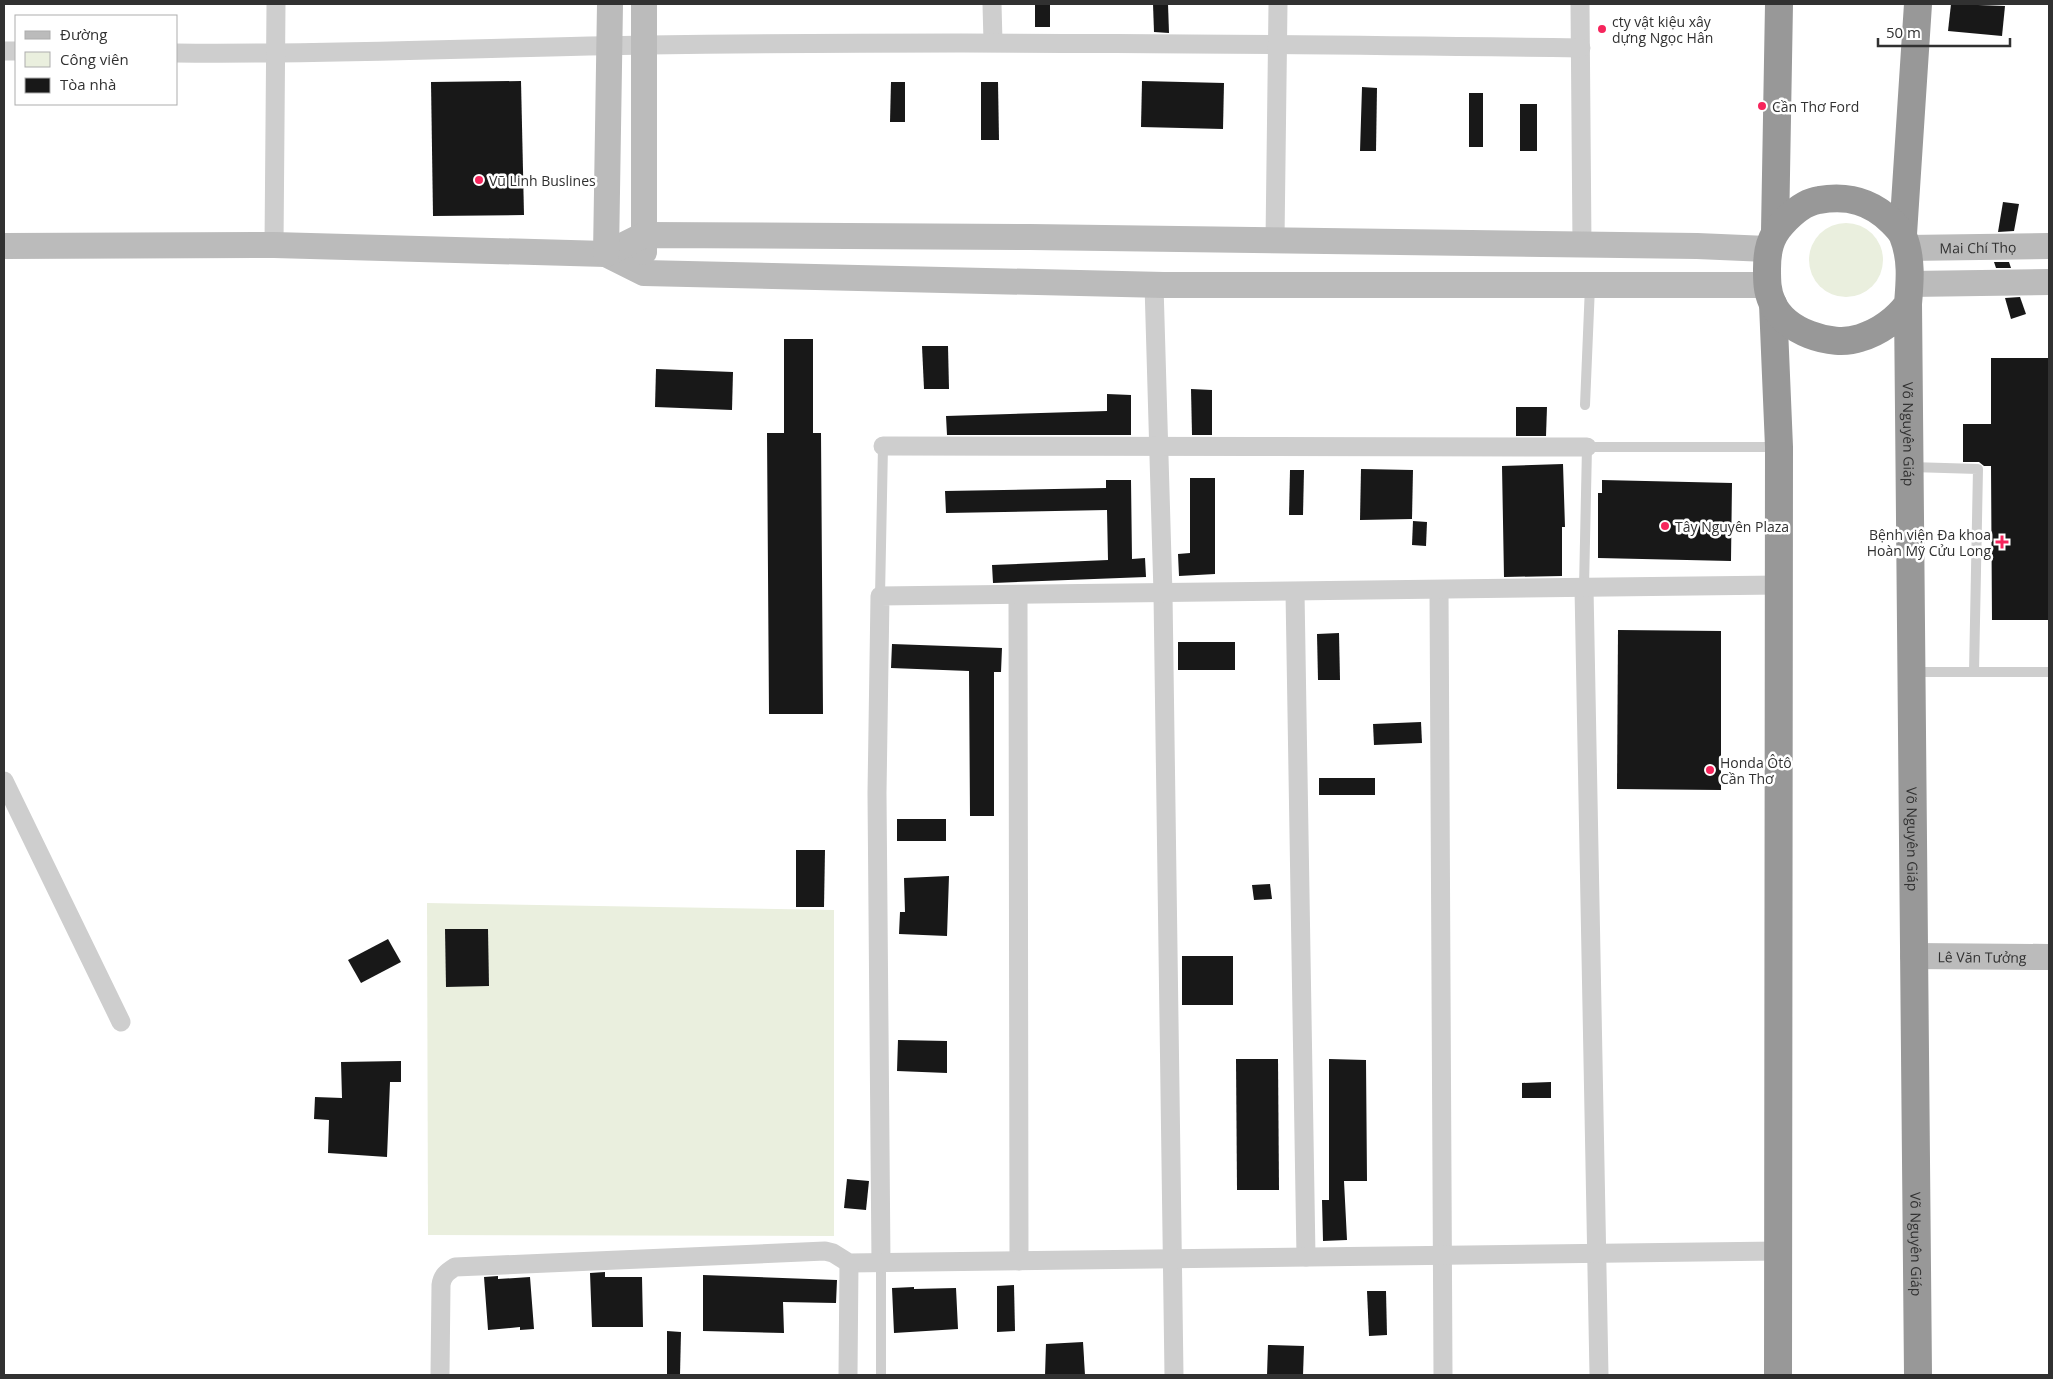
<svg xmlns="http://www.w3.org/2000/svg" width="2053" height="1379" font-family="'Open Sans',sans-serif">
<rect width="100%" height="100%" fill="#fff"/>
<!-- green -->
<g fill="#eaefde">
<circle cx="1846" cy="260" r="37"/>
<polygon points="427,903 834,910 834,1236 428,1235"/>
</g>
<!-- building -->
<g fill="#181818">
<rect x="1035" y="4" width="15" height="23"/>
<polygon points="1153,4 1168,4 1169,33 1154,32"/>
<polygon points="1951,4 2005,6 2002,36 1948,31"/>
<polygon points="521,81 524,215 433,216 431,82"/>
<polygon points="1142,81 1224,83 1223,129 1141,127"/>
<polygon points="891,82 905,82 905,122 890,122"/>
<polygon points="981,82 998,82 999,140 981,140"/>
<polygon points="1362,87 1377,88 1376,151 1360,151"/>
<rect x="1469" y="93" width="14" height="54"/>
<rect x="1520" y="104" width="17" height="47"/>
<polygon points="2003,202 2019,204 2014,231 1998,232"/>
<polygon points="1994,262 2009,262 2011,268 1996,268"/>
<polygon points="2020,297 2026,314 2011,319 2005,298"/>
<polygon points="784,339 813,339 813,433 821,433 823,714 769,714 767,433 784,433"/>
<polygon points="922,346 948,346 949,389 924,389"/>
<polygon points="1991,358 2049,358 2049,620 1992,620 1991,466 1984,466 1979,462 1963,462 1963,424 1991,424"/>
<polygon points="656,369 733,372 732,410 655,407"/>
<polygon points="1191,389 1212,390 1212,435 1192,435"/>
<polygon points="1107,394 1131,395 1131,435 947,435 946,416 1107,411"/>
<polygon points="1516,407 1547,407 1546,436 1516,436"/>
<polygon points="1563,464 1565,527 1562,527 1562,576 1504,577 1502,466"/>
<polygon points="1361,469 1413,470 1412,519 1360,520"/>
<polygon points="1290,470 1304,470 1303,515 1289,515"/>
<polygon points="1190,478 1215,478 1215,574 1179,576 1178,554 1190,553"/>
<polygon points="1106,480 1131,480 1132,559 1145,558 1146,577 993,583 992,565 1108,560 1107,510 946,513 945,491 1106,488"/>
<polygon points="1602,480 1732,483 1731,561 1598,558 1598,493 1602,493"/>
<polygon points="1413,521 1427,522 1426,546 1412,545"/>
<polygon points="1618,630 1721,631 1721,790 1617,789"/>
<polygon points="1339,633 1340,680 1318,680 1317,634"/>
<rect x="1178" y="642" width="57" height="28"/>
<polygon points="892,644 1002,648 1001,672 994,672 994,816 970,816 969,671 891,668"/>
<polygon points="1421,722 1422,743 1374,745 1373,724"/>
<rect x="1319" y="778" width="56" height="17"/>
<rect x="897" y="819" width="49" height="22"/>
<polygon points="796,850 825,850 824,907 796,907"/>
<polygon points="949,876 947,936 899,934 900,912 905,912 904,878"/>
<polygon points="1270,884 1272,899 1254,900 1252,885"/>
<polygon points="445,929 488,929 489,986 446,987"/>
<polygon points="388,939 401,962 361,983 348,960"/>
<rect x="1182" y="956" width="51" height="49"/>
<polygon points="898,1040 947,1041 947,1073 897,1071"/>
<polygon points="1236,1059 1278,1059 1279,1190 1237,1190"/>
<polygon points="1329,1059 1366,1060 1367,1181 1344,1181 1347,1240 1323,1241 1322,1200 1329,1200"/>
<polygon points="401,1061 401,1082 390,1082 387,1157 328,1153 329,1120 314,1119 315,1097 342,1098 341,1062"/>
<polygon points="1551,1082 1551,1098 1522,1098 1522,1083"/>
<polygon points="847,1179 869,1181 866,1210 844,1208"/>
<polygon points="605,1272 605,1277 642,1277 643,1327 592,1327 590,1273"/>
<polygon points="703,1275 837,1280 836,1303 783,1302 784,1333 703,1331"/>
<polygon points="498,1276 498,1279 530,1277 534,1329 520,1330 520,1327 488,1330 484,1277"/>
<polygon points="1014,1285 1015,1331 997,1332 997,1286"/>
<polygon points="914,1287 914,1289 956,1288 958,1329 894,1333 892,1288"/>
<polygon points="1367,1291 1386,1291 1387,1335 1369,1336"/>
<polygon points="667,1331 681,1332 680,1375 667,1375"/>
<polygon points="1083,1342 1085,1375 1045,1375 1046,1344"/>
<polygon points="1268,1345 1304,1346 1303,1375 1267,1375"/>
</g>
<g fill="none" stroke-linecap="round" stroke-linejoin="round">
<!-- lane -->
<g stroke="#cecece" stroke-width="10">
<polyline points="1585,405 1590,286"/>
<polyline points="1911,467 1978,469 1974,672"/>
<polyline points="1584,588 1587,447 1778,447"/>
<polyline points="880,596 883,446"/>
<polyline points="1912,672 2049,672"/>
<polyline points="881,1263 881,1375"/>
</g>
<!-- street -->
<g stroke="#cecece" stroke-width="19">
<polyline points="992,4 993,42"/>
<polyline points="1580,4 1582,245"/>
<polyline points="4,51 16,51"/>
<path d="M176,53C334,55 491,47 649,45C960,41 1270,44 1581,48"/>
<polyline points="1275,240 1278,4"/>
<polyline points="274,245 276,4"/>
<polyline points="1154,285 1163,594 1174,1375"/>
<polyline points="883,446 1587,447"/>
<polyline points="1584,588 1599,1375"/>
<polyline points="1439,590 1443,1375"/>
<polyline points="1295,592 1306,1257"/>
<polyline points="1018,596 1019,1261"/>
<polyline points="4,781 121,1022"/>
<polyline points="881,1263 877,793 880,596 1779,585"/>
<path d="M440,1375L441,1285C442,1276 447,1272 455,1267L825,1251L833,1253L849,1263L1778,1251"/>
<polyline points="848,1375 849,1263"/>
</g>
<!-- secondary -->
<g stroke="#bbb" stroke-width="26">
<polyline points="4,246 274,245 606,254 644,273 1164,285 1767,285"/>
<path id="s1" d="M1907,248L2049,246"/>
<polyline points="644,252 644,4"/>
<polyline points="606,254 644,235 1030,237 1697,246 1767,249"/>
<polyline points="606,254 610,4"/>
<polyline points="1910,284 2049,282"/>
<path id="s2" d="M1913,956L2049,957"/>
</g>
<!-- highway -->
<g stroke="#989898" stroke-width="28">
<polyline points="1775,231 1779,4"/>
<polyline points="1903,234 1918,4"/>
<polyline points="1773,304 1779,447 1778,1375"/>
<path id="s3" d="M1908,304C1896,320 1879,332 1860,338C1831,348 1784,331 1772,302C1767,291 1767,281 1767,269C1767,251 1770,237 1782,224C1792,213 1805,202 1819,200C1848,195 1871,201 1892,222C1896,226 1901,231 1903,236C1912,258 1910,281 1908,304L1918,1375"/>
</g>
</g>
<!-- markers -->
<g fill="#f6255c" stroke="#fff" stroke-width="2">
<circle cx="1602" cy="29" r="5"/>
<circle cx="1762" cy="106" r="5"/>
<circle cx="479" cy="180" r="5"/>
<circle cx="1665" cy="526" r="5"/>
<path d="M1999.5 534.5h5v5h5v5h-5v5h-5v-5h-5v-5h5z"/>
<circle cx="1710" cy="770" r="5"/>
</g>
<g text-anchor="middle" dominant-baseline="central" stroke-width="5" stroke-linejoin="round" paint-order="stroke">
<!-- poi labels -->
<g font-size="14" fill="#313131" stroke="#fff" text-anchor="start">
<text x="1612" y="21">cty vật kiệu xây<tspan x="1612" dy="16">dựng Ngọc Hân</tspan></text>
<text x="1772" y="106">Cần Thơ Ford</text>
<text x="489" y="180">Vũ Linh Buslines</text>
<text x="1675" y="526">Tây Nguyên Plaza</text>
<text x="1991" y="534" text-anchor="end">Bệnh viện Đa khoa<tspan x="1991" dy="16">Hoàn Mỹ Cửu Long</tspan></text>
<text x="1720" y="762">Honda Ôtô<tspan x="1720" dy="16">Cần Thơ</tspan></text>
</g>
<!-- street labels -->
<g font-size="14" fill="#313131" stroke="#fff">
<text stroke="none"><textPath href="#s1" startOffset="71">Mai Chí Thọ</textPath></text>
<text stroke="none"><textPath href="#s3" startOffset="586">Võ Nguyên Giáp</textPath></text>
<text stroke="none"><textPath href="#s3" startOffset="991">Võ Nguyên Giáp</textPath></text>
<text stroke="none"><textPath href="#s2" startOffset="69">Lê Văn Tưởng</textPath></text>
<text stroke="none"><textPath href="#s3" startOffset="1396">Võ Nguyên Giáp</textPath></text>
</g>
</g>
<!-- border -->
<rect width="2053" height="1379" fill="none" stroke="#313131" stroke-width="10"/>
<!-- legend -->
<rect x="15" y="15" width="162" height="90" fill="#ffffff" stroke="#adadad"/>
<rect x="25" y="31" width="25" height="8" fill="#bbbbbb" stroke="#adadad"/>
<text x="60" y="40" font-size="15" fill="#313131">Đường</text>
<rect x="25" y="52" width="25" height="15" fill="#eaefde" stroke="#adadad"/>
<text x="60" y="65" font-size="15" fill="#313131">Công viên</text>
<rect x="25" y="78" width="25" height="15" fill="#181818" stroke="#adadad"/>
<text x="60" y="90" font-size="15" fill="#313131">Tòa nhà</text>
<!-- scale -->
<path d="M1878 38v8h132v-8" fill="none" stroke="#313131" stroke-width="2.5"/>
<text x="1886" y="38" font-size="15" fill="#313131" stroke="#ffffff" stroke-width="4" paint-order="stroke">50 m</text>
</svg>
